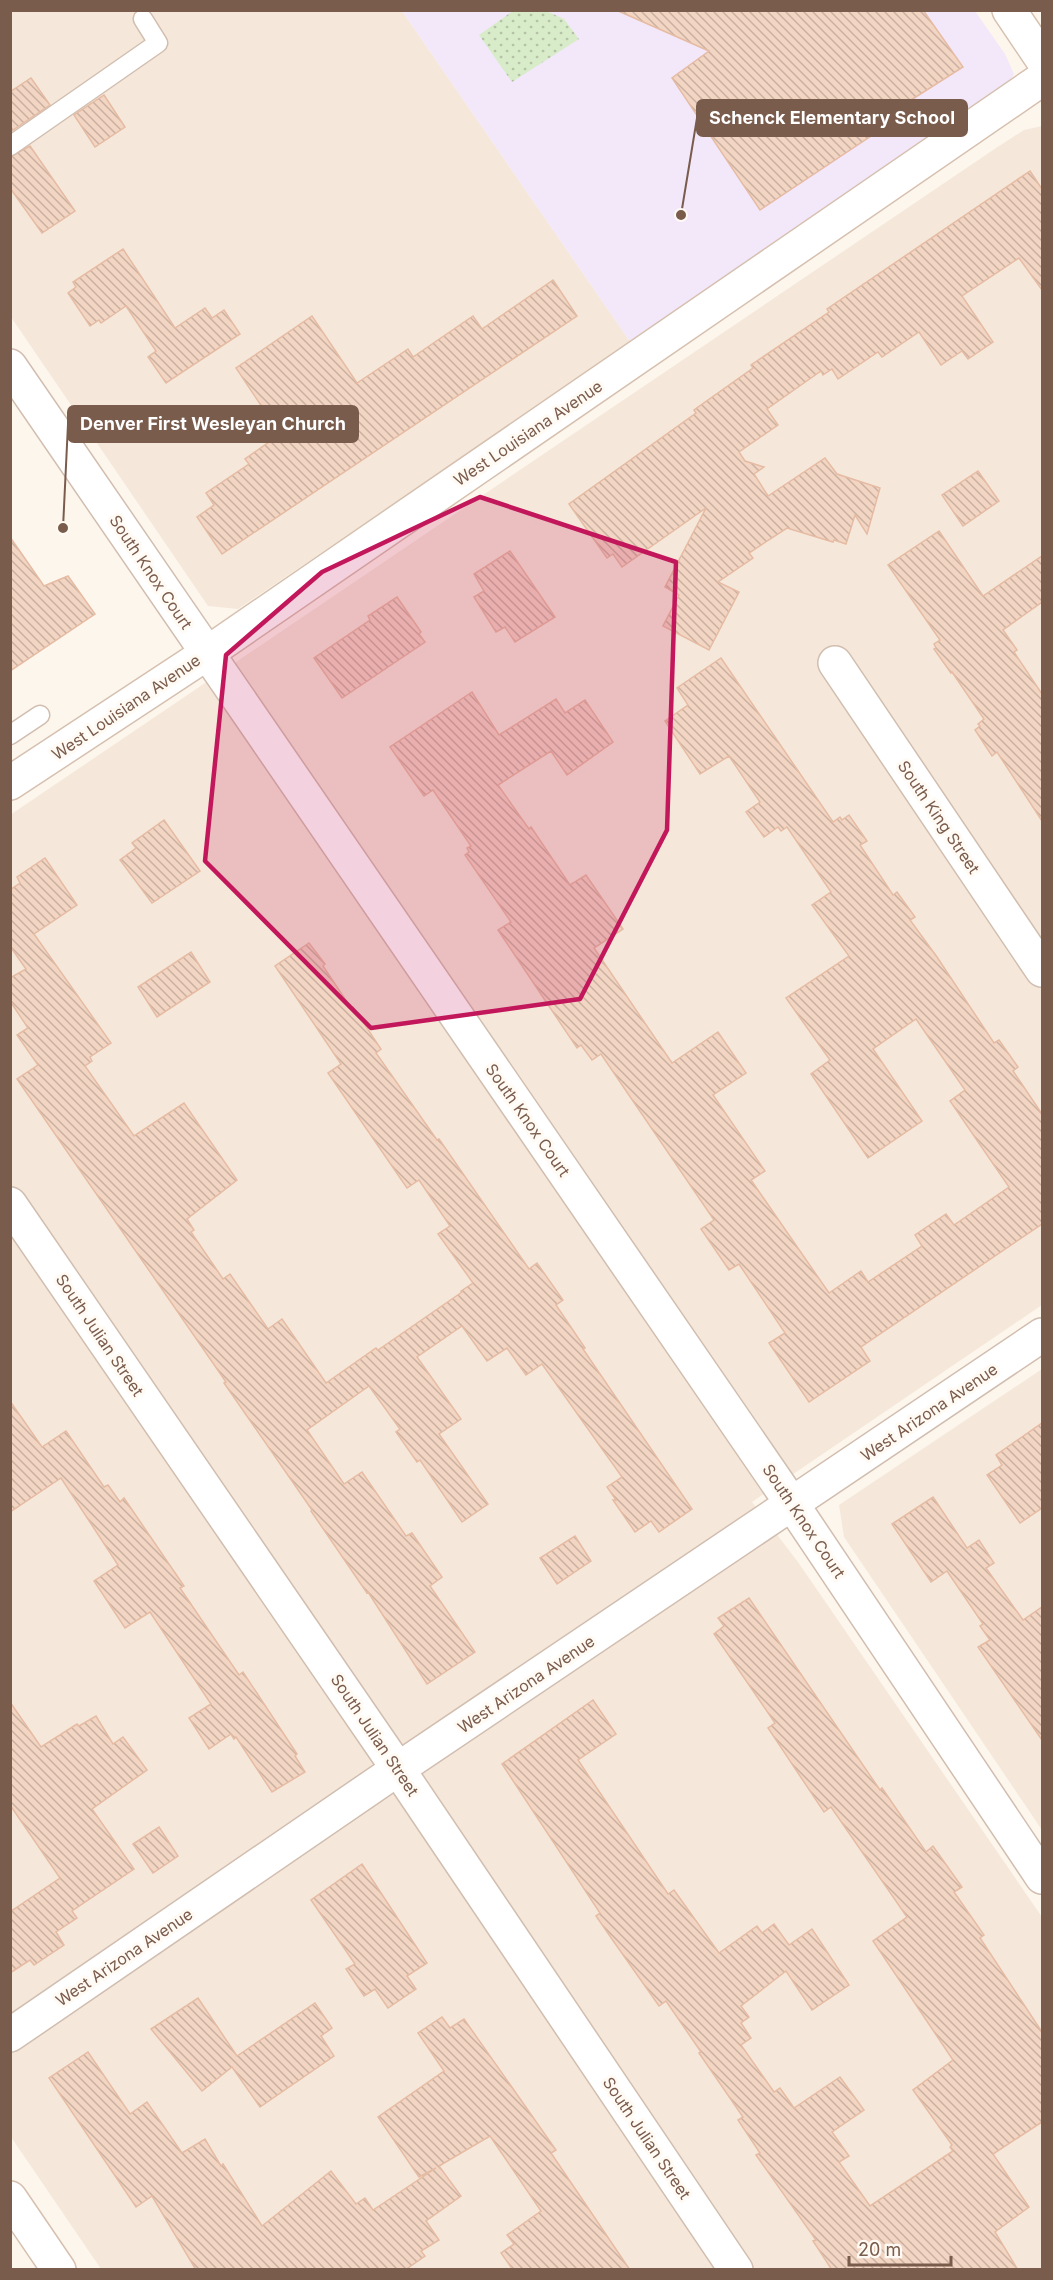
<svg xmlns="http://www.w3.org/2000/svg" width="1053" height="2280" font-family="Inter,sans-serif">
<defs>
<pattern id="grass-dots" width="8" height="8" patternUnits="userSpaceOnUse" patternTransform="scale(1.5)"><rect width="8" height="8" fill="#d8ecc9"/><path d="M2 2h.1M6 6h.1" fill="none" stroke="#b4c2a5" stroke-width="1.8" stroke-linecap="round"/></pattern>
<pattern id="building-back-hatch" width="6" height="6" patternUnits="userSpaceOnUse" patternTransform="scale(1.5)"><rect width="6" height="6" fill="#f3d5c3"/><path d="M-1 5l2 2M0 0l6 6M5-1l2 2" fill="none" stroke="#cab0a1"/></pattern>
</defs>
<rect width="100%" height="100%" fill="#fdf6ec"/>
<!-- residential -->
<g fill="#f5e8da">
<polygon points="10,11 402,11 631,343 238,609 208,606 11,317"/>
<polygon points="1042,126 1042,1305 752,1502 798,1562 1042,1917 1042,2269 101,2269 11,2137 10,815 996,148 1024,130"/>
<polygon points="1042,1369 1042,1830 844,1537 839,1505"/>
</g>
<!-- education -->
<polygon fill="#f3e8fa" points="402,11 975,11 1005,54 1014,74 1007,88 631,343"/>
<!-- grass -->
<polygon fill="url(#grass-dots)" points="544,10 564,19 579,39 512,82 479,35 513,11"/>
<!-- building -->
<g fill="url(#building-back-hatch)" stroke="#e6bba3" stroke-width="1.5">
<polygon points="616,10 923,10 963,67 911,100 916,106 760,210 672,78 709,51"/>
<polygon points="31,78 50,105 10,132 10,92"/>
<polygon points="104,95 125,127 95,147 74,115"/>
<polygon points="30,146 75,211 42,233 10,188 10,157"/>
<polygon points="1030,171 1042,189 1042,290 1019,258 962,296 993,342 968,359 962,351 941,365 919,332 882,357 878,352 838,379 832,369 823,375 821,371 767,409 778,425 739,452 745,461 764,467 754,474 768,496 825,458 837,474 880,488 867,534 855,515 846,544 834,540 833,542 787,528 749,553 753,558 718,582 739,592 709,650 663,626 679,595 665,587 706,508 622,567 613,554 607,558 569,504 696,413 694,410 753,368 751,365 829,312 827,309"/>
<polygon points="123,249 175,328 205,308 212,318 224,310 240,334 166,383 148,357 156,351 126,306 101,323 99,320 90,326 68,293 76,287 73,282"/>
<polygon points="553,280 577,316 222,554 197,517 214,505 206,493 249,464 245,459 280,434 236,368 312,316 357,383 408,349 413,357 473,316 482,329"/>
<polygon points="978,471 999,501 963,526 942,495"/>
<polygon points="939,531 983,596 1042,556 1042,602 1003,630 1017,650 1014,652 1042,694 1042,821 997,752 992,756 975,730 980,726 978,724 984,719 952,672 951,673 934,649 936,648 934,644 940,640 888,565"/>
<polygon points="10,537 44,586 68,576 95,614 10,671"/>
<polygon points="510,551 555,617 515,642 505,627 496,632 474,597 484,591 474,574"/>
<polygon points="397,597 421,632 419,634 425,642 342,698 314,658 370,620 368,616"/>
<polygon points="721,658 833,822 840,817 842,820 849,815 867,841 860,845 893,895 897,892 915,917 910,920 937,957 994,1043 999,1040 1018,1067 1013,1071 1042,1114 1042,1224 861,1347 870,1361 809,1402 769,1343 785,1333 739,1264 729,1270 701,1229 714,1220 601,1054 592,1060 581,1045 577,1048 498,930 511,922 465,855 469,852 467,848 471,846 433,790 424,796 390,747 472,692 499,735 556,699 565,713 585,700 613,742 567,775 551,751 498,785 529,829 531,827 570,885 586,875 623,929 594,948 672,1063 718,1032 746,1073 713,1095 765,1171 751,1180 829,1293 861,1271 868,1282 922,1246 915,1235 946,1214 954,1225 1009,1187 950,1101 965,1090 916,1019 873,1049 922,1121 868,1158 811,1074 830,1060 786,998 849,956 812,905 831,892 787,827 781,831 778,827 764,837 746,812 760,802 729,756 700,774 665,721 688,705 677,688"/>
<polygon points="164,820 200,871 152,903 120,860 136,848 132,843"/>
<polygon points="45,858 77,905 34,934 111,1043 90,1057 92,1061 85,1066 134,1136 184,1103 237,1180 187,1219 194,1230 191,1232 223,1279 230,1274 268,1329 282,1319 326,1383 376,1348 378,1350 462,1292 461,1291 473,1283 438,1234 450,1226 419,1180 407,1188 328,1073 341,1064 275,966 309,943 325,964 323,966 351,1008 353,1007 381,1049 376,1053 437,1140 439,1139 529,1269 537,1263 563,1300 556,1305 585,1348 583,1349 692,1509 659,1532 651,1521 635,1532 613,1500 616,1500 607,1487 622,1477 542,1364 526,1375 507,1348 487,1361 462,1326 417,1357 461,1419 439,1434 488,1504 462,1522 420,1460 417,1462 396,1432 400,1429 369,1386 307,1430 344,1484 362,1472 406,1536 412,1533 442,1577 430,1586 475,1652 427,1684 368,1592 367,1593 311,1511 312,1510 224,1383 226,1382 17,1079 38,1065 17,1035 28,1028 10,1001 10,978 26,969 12,949 10,950 10,890 20,883 17,877"/>
<polygon points="191,952 210,982 157,1017 138,987"/>
<polygon points="10,1401 42,1447 66,1431 104,1487 108,1485 120,1502 124,1498 184,1586 180,1588 239,1675 243,1672 297,1754 295,1756 305,1772 272,1792 236,1737 234,1739 231,1734 209,1749 189,1718 211,1704 150,1612 125,1628 94,1581 118,1565 61,1478 10,1512"/>
<polygon points="1042,1423 1042,1508 1020,1523 987,1475 1002,1465 996,1455"/>
<polygon points="933,1497 967,1548 979,1540 994,1563 986,1568 1023,1620 1042,1607 1042,1740 978,1647 990,1640 980,1626 983,1624 947,1571 931,1582 892,1524"/>
<polygon points="575,1536 591,1561 557,1584 540,1558"/>
<polygon points="749,1598 880,1790 882,1788 926,1852 933,1846 962,1887 954,1892 984,1935 980,1938 1042,2032 1042,2122 993,2154 1029,2207 995,2232 1018,2270 832,2270 813,2241 816,2240 756,2155 760,2153 738,2120 743,2117 699,2053 701,2052 666,2001 659,2006 614,1942 596,1916 600,1913 502,1764 593,1700 616,1734 578,1760 668,1894 674,1890 719,1953 757,1926 762,1933 774,1924 789,1945 812,1929 849,1985 812,2010 786,1971 741,2006 749,2017 741,2023 751,2038 741,2045 774,2092 780,2088 794,2108 840,2077 864,2110 832,2132 849,2156 839,2162 870,2206 953,2151 950,2147 952,2145 913,2090 953,2060 873,1941 907,1917 831,1807 824,1812 768,1728 775,1723 714,1634 724,1626 718,1618"/>
<polygon points="10,1702 41,1747 77,1724 79,1726 96,1716 113,1744 123,1737 147,1770 92,1809 134,1869 72,1911 77,1918 56,1932 64,1945 34,1965 30,1960 10,1973 10,1912 60,1878 10,1805"/>
<polygon points="159,1827 178,1856 153,1873 133,1844"/>
<polygon points="362,1864 427,1963 407,1976 416,1989 388,2008 375,1989 364,1996 346,1969 355,1964 311,1900"/>
<polygon points="198,1998 237,2056 315,2003 332,2028 321,2036 334,2056 260,2107 232,2067 202,2091 151,2029"/>
<polygon points="442,2017 450,2028 464,2019 556,2150 551,2153 630,2270 513,2270 501,2253 514,2244 507,2235 541,2211 490,2136 439,2166 461,2196 426,2221 439,2240 421,2251 425,2256 405,2270 196,2270 152,2196 136,2207 49,2078 88,2052 130,2114 147,2102 182,2153 205,2139 221,2166 223,2164 262,2226 331,2171 356,2204 365,2198 373,2210 436,2168 419,2177 378,2117 444,2071 418,2033"/>
</g>
<g fill="none" stroke-linecap="round" stroke-linejoin="round">
<!-- lane casing -->
<g stroke="#d1beb0" stroke-width="21">
<g id="lane">
<polyline points="10,146 158,43 143,19"/>
<polyline points="10,735 40,715"/>
</g>
</g>
<!-- street casing -->
<g stroke="#d1beb0" stroke-width="36">
<g id="street">
<polyline points="10,366 792,1504 1042,1877"/>
<polyline points="835,663 1042,970"/>
<polyline points="10,1204 398,1769 736,2270"/>
<polyline points="10,2035 398,1769 1042,1335"/>
</g>
</g>
<!-- secondary casing -->
<g stroke="#d6c0b0" stroke-width="36">
<g id="secondary">
<polyline points="1009,10 1042,59"/>
<polyline points="10,783 206,654 1042,79"/>
<polyline points="10,2198 59,2270"/>
</g>
</g>
<!-- lane -->
<use href="#lane" stroke="#fff" stroke-width="18"/>
<!-- street -->
<use href="#street" stroke="#fff" stroke-width="33"/>
<!-- secondary -->
<use href="#secondary" stroke="#fff" stroke-width="33"/>
</g>
<!-- marked area -->
<path fill="#c2185b" fill-opacity="0.2" stroke="#c2185b" stroke-width="4.5" stroke-linejoin="round" d="M480,497L676,562L667,830L580,999L371,1028L205,861L226,655L322,572Z"/>
<g text-anchor="middle" dominant-baseline="central" stroke-width="6" stroke-linejoin="round" paint-order="stroke">
<!-- street labels -->
<g font-size="16" fill="#7a5c4d" stroke="#fffaf3">
<text transform="translate(528 433) rotate(-34)">West Louisiana Avenue</text>
<text transform="translate(151 572) rotate(56)">South Knox Court</text>
<text transform="translate(126 707) rotate(-34)">West Louisiana Avenue</text>
<text transform="translate(939 817) rotate(56)">South King Street</text>
<text transform="translate(528 1120) rotate(55)">South Knox Court</text>
<text transform="translate(100 1335) rotate(56)">South Julian Street</text>
<text transform="translate(929 1412) rotate(-34)">West Arizona Avenue</text>
<text transform="translate(804 1521) rotate(56)">South Knox Court</text>
<text transform="translate(526 1684) rotate(-34)">West Arizona Avenue</text>
<text transform="translate(375 1735) rotate(56)">South Julian Street</text>
<text transform="translate(124 1957) rotate(-34)">West Arizona Avenue</text>
<text transform="translate(647 2138) rotate(56)">South Julian Street</text>
</g>
</g>
<!-- callouts -->
<path fill="none" stroke="#7a5c4d" stroke-width="2" d="M681 215L697 118M63 528L68 424"/>
<g fill="#7a5c4d" stroke="#fffaf3" stroke-width="2">
<circle cx="681" cy="215" r="6"/>
<circle cx="63" cy="528" r="6"/>
</g>
<g fill="#7a5c4d" stroke="#7a5c4d" stroke-width="2">
<rect x="697" y="100" width="270" height="36" rx="6"/>
<rect x="68" y="406" width="290" height="36" rx="6"/>
</g>
<g font-size="18" text-anchor="middle" font-weight="bold" fill="#fff">
<text x="832" y="124">Schenck Elementary School</text>
<text x="213" y="430">Denver First Wesleyan Church</text>
</g>
<!-- border -->
<rect width="1053" height="2280" fill="none" stroke="#7a5c4d" stroke-width="24"/>
<!-- scale -->
<path d="M849 2256v9h102v-9" fill="none" stroke="#7a5c4d" stroke-width="3"/>
<text x="858" y="2256" font-size="18" fill="#7a5c4d" stroke="#fffaf3" stroke-width="4.5" paint-order="stroke">20 m</text>
</svg>
